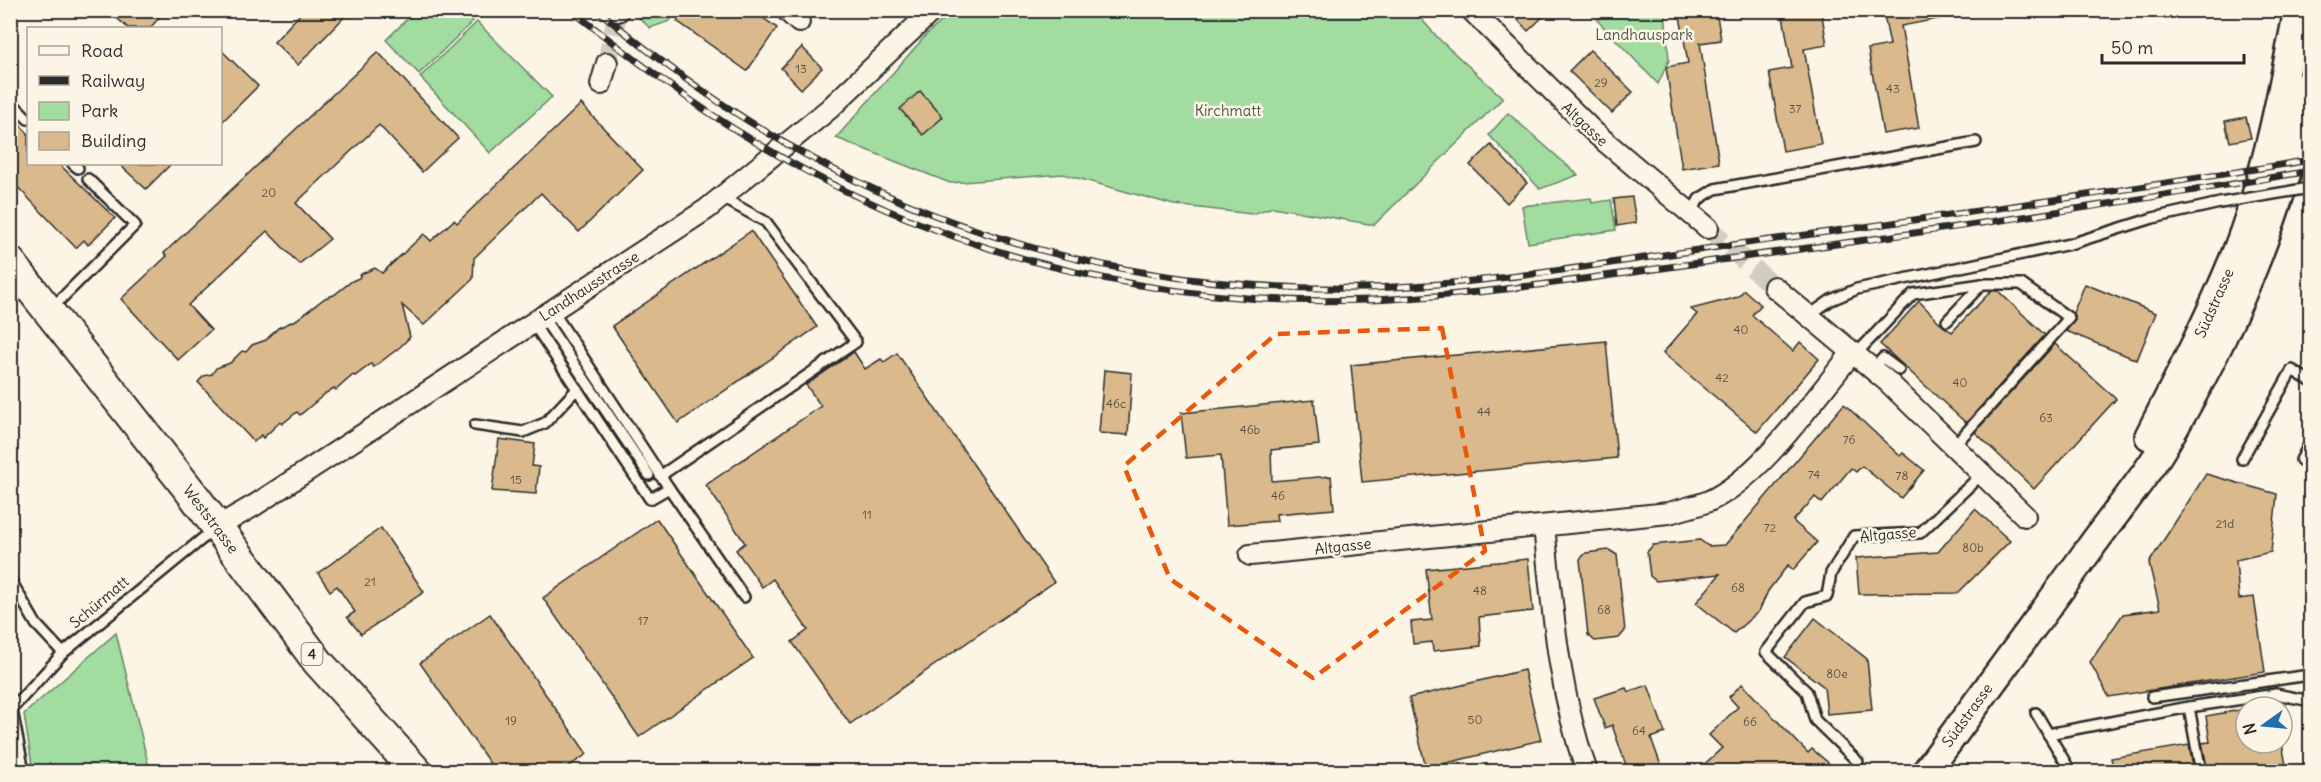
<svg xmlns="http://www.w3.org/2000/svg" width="2321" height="782" font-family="Delius,sans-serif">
<rect width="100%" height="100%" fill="#fcf5e5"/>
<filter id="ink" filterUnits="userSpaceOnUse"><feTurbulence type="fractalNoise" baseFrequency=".0167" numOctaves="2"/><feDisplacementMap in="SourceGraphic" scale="12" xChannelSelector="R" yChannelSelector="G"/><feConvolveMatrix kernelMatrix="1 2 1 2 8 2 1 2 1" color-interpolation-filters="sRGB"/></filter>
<g filter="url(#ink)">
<!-- green -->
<g fill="#a2dca1" stroke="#668466" stroke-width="1.5">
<polygon points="415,11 463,11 473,21 419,74 386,40"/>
<polygon points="637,11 637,10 676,11 670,21 650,28 636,15"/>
<polygon points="954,11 1414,11 1440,40 1503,98 1374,225 1273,207 1252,214 1174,205 1063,174 950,183 836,138 926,35"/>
<polygon points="1606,11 1665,11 1669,60 1658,84 1597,20"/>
<polygon points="477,22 552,97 490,153 420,77"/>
<polygon points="1508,113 1578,175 1540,189 1489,135"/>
<polygon points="1591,198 1592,203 1611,200 1616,230 1528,243 1522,206"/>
<polygon points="116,633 150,771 33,771 24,714"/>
</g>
<!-- building -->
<g fill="#daba8d" stroke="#2b2b2b" stroke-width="1.5">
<polygon points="108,10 166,10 150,28 128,28"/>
<polygon points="304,10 351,10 298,65 274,42"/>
<polygon points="685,10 752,10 777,28 747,71 677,21"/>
<polygon points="1525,10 1550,10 1528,31 1517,19"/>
<polygon points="1679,10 1716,10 1721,40 1700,43 1719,163 1682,169 1666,67 1688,63"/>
<polygon points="1782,10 1821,10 1827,45 1804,49 1821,144 1783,151 1769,72 1792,68"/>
<polygon points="1883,10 1942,10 1943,18 1901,26 1919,128 1883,134 1868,49 1890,45"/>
<polygon points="802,47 822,68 801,89 781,68"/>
<polygon points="220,49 258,86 220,124"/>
<polygon points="1590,50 1633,92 1612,113 1569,71"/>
<polygon points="378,52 458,138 422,172 379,125 296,203 330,239 299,264 267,231 188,305 211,330 178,360 121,299 167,256 164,253"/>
<polygon points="920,91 943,117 923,135 900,109"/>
<polygon points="581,104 643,170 579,232 541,193 474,258 473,279 424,325 402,305 410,337 400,347 374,367 371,364 355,376 353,375 336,390 334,388 326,393 300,415 297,412 282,424 280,422 263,438 261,435 254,442 198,382 204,376 212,374 216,368 230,363 242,351 246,352 252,345 266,340 278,328 296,320 325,298 334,295 352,281 359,278 361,274 375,268 382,273 424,234 431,241 454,220 457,223"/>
<polygon points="10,115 28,133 28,164 59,164 115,218 88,245 84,240 76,248 10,179"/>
<polygon points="2246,117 2251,138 2230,142 2225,121"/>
<polygon points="1491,145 1527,183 1507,203 1470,165"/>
<polygon points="119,164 171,164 146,189"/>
<polygon points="1632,197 1636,223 1617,226 1614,199"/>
<polygon points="751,231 817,327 678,423 612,326"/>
<polygon points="2085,284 2156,313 2137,360 2066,331 2075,320 2073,313"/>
<polygon points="1744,290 1761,305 1752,315 1793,351 1800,342 1819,359 1757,432 1663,353 1697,314 1691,309 1738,297"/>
<polygon points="1991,291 1998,291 2045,335 1966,423 1880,344 1919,301 1943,326 1952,332"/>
<polygon points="1606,341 1617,458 1362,482 1351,365"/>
<polygon points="2055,344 2116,399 2034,489 1975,432"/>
<polygon points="854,352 865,369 881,359 884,362 897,353 1054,582 850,724 792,642 808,630 773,579 762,587 736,550 745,543 706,485 821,406 806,385"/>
<polygon points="1104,370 1132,373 1128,435 1099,433"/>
<polygon points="1314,400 1319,445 1271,450 1272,481 1331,476 1334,509 1276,514 1277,521 1227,525 1221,455 1186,458 1181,413"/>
<polygon points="1844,404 1900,456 1903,453 1924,470 1901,498 1862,466 1856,472 1851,468 1822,503 1815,497 1793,521 1817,542 1793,570 1788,565 1768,591 1759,611 1734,633 1696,603 1720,574 1656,581 1650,576 1647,552 1653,545 1700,540 1708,546 1725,545"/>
<polygon points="499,439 535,444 532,466 539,467 536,494 492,491"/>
<polygon points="2206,474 2277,494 2271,552 2236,560 2239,599 2254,597 2265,672 2109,697 2090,662 2123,614 2160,609 2149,563"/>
<polygon points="1975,509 2010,541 1958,593 1859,594 1856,558 1938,552"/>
<polygon points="657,519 753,658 639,737 543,598"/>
<polygon points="381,528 424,592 361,634 347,617 355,612 337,586 330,591 318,573"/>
<polygon points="1609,550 1617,555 1625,631 1619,638 1595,641 1588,635 1580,559 1586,553"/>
<polygon points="1528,559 1533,611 1479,617 1481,646 1433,651 1432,642 1413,644 1411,622 1432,620 1426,569"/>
<polygon points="490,614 587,754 562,771 495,771 420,663"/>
<polygon points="1815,618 1867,659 1872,710 1827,714 1824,687 1785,657"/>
<polygon points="1524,670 1541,740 1426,768 1409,698"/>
<polygon points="1742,684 1808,753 1812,749 1838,771 1697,771 1722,748 1709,735 1738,707 1729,697"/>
<polygon points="1648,685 1665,733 1651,738 1663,771 1628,771 1612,725 1605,728 1594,698 1626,688 1628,692"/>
<polygon points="2246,709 2246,743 2282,743 2287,771 2208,771 2202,743 2210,742 2206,716"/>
<polygon points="2189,745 2194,771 2114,771 2111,758"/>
</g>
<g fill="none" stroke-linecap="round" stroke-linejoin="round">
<!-- minor-tunnel -->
<g stroke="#d2cdc0" stroke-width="20" stroke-dasharray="20 10" stroke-linecap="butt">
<polyline points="607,63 618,11"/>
<polyline points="1708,228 1774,287"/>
</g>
<!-- service casing -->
<g stroke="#2b2b2b" stroke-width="14">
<g id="service">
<polyline points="10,101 28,119"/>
<polyline points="73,164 78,168"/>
<polyline points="1691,214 1699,199 1715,189 1976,142"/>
<polyline points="51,309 135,225 88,179"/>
<polyline points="542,316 649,475"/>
<polyline points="1808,316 1831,300 1857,289 2070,244 2153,218 2220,203"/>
<polyline points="1947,321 1982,284 2021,284 2069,318 1954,446"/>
<polyline points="533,323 650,499 669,488 552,310"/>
<polyline points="1856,354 1913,294 1982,284"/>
<polyline points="1873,369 1883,358 1899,370"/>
<polyline points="475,425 523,432 545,423 577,389"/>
<polyline points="2310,443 2301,460 2310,466"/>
<polyline points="2242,459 2292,370 2310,381"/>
<polyline points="660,476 856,342 766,222 723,198"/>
<polyline points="669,488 744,597"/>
<polyline points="10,579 36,624 63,653"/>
<polyline points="2152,697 2310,675"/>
<polyline points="2189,707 2276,694 2310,701"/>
<polyline points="12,710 24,772"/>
<polyline points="10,711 63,653 213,530"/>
<polyline points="2036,713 2071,772"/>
<polyline points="2048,734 2189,707 2201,772"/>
<polyline points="1858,762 1815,720 1807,692 1766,652 1805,602 1827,596 1831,573 1854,536 1920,533 1982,474"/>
</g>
</g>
<!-- minor casing -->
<g stroke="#2b2b2b" stroke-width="24">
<g id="minor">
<polyline points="786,10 799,22"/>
<polyline points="1471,10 1595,133 1708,228"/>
<polyline points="618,11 618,10"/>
<polyline points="601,84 607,63"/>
<polyline points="1774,287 1888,382 2025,516"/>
<path d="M1544,526C1553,612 1558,690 1587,772"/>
<polyline points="217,527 255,505 707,209 829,109 933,10"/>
<path d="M1250,555L1669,513C1682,509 1697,506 1709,501C1762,477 1815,397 1853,352"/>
</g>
</g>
<!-- secondary casing -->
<g stroke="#2b2b2b" stroke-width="32">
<g id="secondary">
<path d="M2149,436C2179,377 2209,319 2234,258C2266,179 2282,93 2298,10"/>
<path d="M1926,772C1981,697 2036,623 2090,548C2113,516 2139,485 2160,452C2228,340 2283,213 2310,83"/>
</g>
</g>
<!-- primary casing -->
<g stroke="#2b2b2b" stroke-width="34">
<polyline id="primary" points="10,262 194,496 318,662 417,772"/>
</g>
<!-- service -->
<use href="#service" stroke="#fcf5e5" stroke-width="9"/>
<!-- minor -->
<use href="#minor" stroke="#fcf5e5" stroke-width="20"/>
<!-- secondary -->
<use href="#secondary" stroke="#fcf5e5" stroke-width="27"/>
<!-- primary -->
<use href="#primary" stroke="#fcf5e5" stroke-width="30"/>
<!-- rail casing -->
<g stroke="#2b2b2b" stroke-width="7">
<g id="rail">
<path d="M571,10C631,57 691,104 757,143C941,254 1154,308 1368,300C1484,296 1599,276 1713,261C1913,234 2112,205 2310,171"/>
<path d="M598,10C822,201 1071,294 1366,288C1488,285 1611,262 1732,245C1925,219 2118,192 2310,160"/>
</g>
</g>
<!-- rail -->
<use href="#rail" stroke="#fcf5e5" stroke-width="4.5" stroke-dasharray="14" stroke-linecap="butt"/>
<!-- service-bridge casing -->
<g stroke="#2b2b2b" stroke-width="14" stroke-linecap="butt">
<polyline id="service-bridge" points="2220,203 2310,188"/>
</g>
<!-- service-bridge -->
<use href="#service-bridge" stroke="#fcf5e5" stroke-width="9"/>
</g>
</g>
<!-- marked area -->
<path fill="none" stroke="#e8590c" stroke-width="4.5" stroke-dasharray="12 8" stroke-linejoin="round" d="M1442,328L1485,551L1313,678L1170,579L1124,466L1276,334Z"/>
<g text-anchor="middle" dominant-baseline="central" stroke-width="5" stroke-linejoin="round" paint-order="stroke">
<!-- number labels -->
<g font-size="12" fill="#574f44">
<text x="801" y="68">13</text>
<text x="1601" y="82">29</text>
<text x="1893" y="88">43</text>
<text x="1795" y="108">37</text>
<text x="269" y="192">20</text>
<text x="1741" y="329">40</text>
<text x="1722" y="377">42</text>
<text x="1960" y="382">40</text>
<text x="1116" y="403">46c</text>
<text x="1484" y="411">44</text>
<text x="2046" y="417">63</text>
<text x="1250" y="429">46b</text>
<text x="1849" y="439">76</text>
<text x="1814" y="474">74</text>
<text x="1902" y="475">78</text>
<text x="516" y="479">15</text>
<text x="1278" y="495">46</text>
<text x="867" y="514">11</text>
<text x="2225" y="523">21d</text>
<text x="1770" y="527">72</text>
<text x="1973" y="547">80b</text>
<text x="370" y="581">21</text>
<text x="1738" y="587">68</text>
<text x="1480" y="590">48</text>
<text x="1604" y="609">68</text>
<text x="643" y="620">17</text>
<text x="1837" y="673">80e</text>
<text x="1475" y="719">50</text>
<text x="511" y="720">19</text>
<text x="1750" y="721">66</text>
<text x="1639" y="730">64</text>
</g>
<!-- shield labels -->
<rect fill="#fcf5e5" stroke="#6a6863" stroke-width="1.5" x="301.5" y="643" width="21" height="22" rx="4.5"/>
<g font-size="14" font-weight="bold" fill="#2b2b2b">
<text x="312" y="654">4</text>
</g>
<!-- park labels -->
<g font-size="15" fill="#495748" stroke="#fcf5e5">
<text x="1644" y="34">Landhauspark</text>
<text x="1228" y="110">Kirchmatt</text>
</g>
<!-- street labels -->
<g font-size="15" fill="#2b2b2b" stroke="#fcf5e5">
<text transform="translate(1585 124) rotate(43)">Altgasse</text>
<text transform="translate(589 286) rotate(-33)">Landhausstrasse</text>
<text transform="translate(2214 303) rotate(-66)">Südstrasse</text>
<text transform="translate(211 519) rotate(53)">Weststrasse</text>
<text transform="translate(1888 534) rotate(-5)">Altgasse</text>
<text transform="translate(1343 546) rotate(-6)">Altgasse</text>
<text transform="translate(99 602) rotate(-40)">Schürmatt</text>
<text transform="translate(1967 715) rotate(-54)">Südstrasse</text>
</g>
</g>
<!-- margin -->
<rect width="2321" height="782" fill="none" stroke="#fcf5e5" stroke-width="36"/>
<rect x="18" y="18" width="2285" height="746" fill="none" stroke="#2b2b2b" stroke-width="2" filter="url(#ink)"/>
<!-- legend -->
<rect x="27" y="27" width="195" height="138" fill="#fcf5e5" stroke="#a8a49b" stroke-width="1.5"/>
<rect x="39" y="46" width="30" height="9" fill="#fcf5e5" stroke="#a8a49b" stroke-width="1.5"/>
<text x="81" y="57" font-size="18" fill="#2b2b2b">Road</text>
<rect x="39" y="76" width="30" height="9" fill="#2b2b2b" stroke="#a8a49b" stroke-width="1.5"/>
<text x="81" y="87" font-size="18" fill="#2b2b2b">Railway</text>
<rect x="39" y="102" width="30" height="18" fill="#a2dca1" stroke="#a8a49b" stroke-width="1.5"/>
<text x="81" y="117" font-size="18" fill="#2b2b2b">Park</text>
<rect x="39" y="132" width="30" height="18" fill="#daba8d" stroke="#a8a49b" stroke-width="1.5"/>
<text x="81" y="147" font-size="18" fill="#2b2b2b">Building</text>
<!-- north arrow -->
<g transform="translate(2264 725) rotate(255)"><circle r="28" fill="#fcf5e5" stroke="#a8a49b" stroke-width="1.5"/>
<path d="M0-4.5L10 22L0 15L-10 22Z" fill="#1f6fb2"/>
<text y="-9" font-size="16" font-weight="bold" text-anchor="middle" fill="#2b2b2b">N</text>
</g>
<!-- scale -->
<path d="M2102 54v9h142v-9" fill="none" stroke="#2b2b2b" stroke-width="3"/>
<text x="2111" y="54" font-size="18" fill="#2b2b2b" stroke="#fcf5e5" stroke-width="4.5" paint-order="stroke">50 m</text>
</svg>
